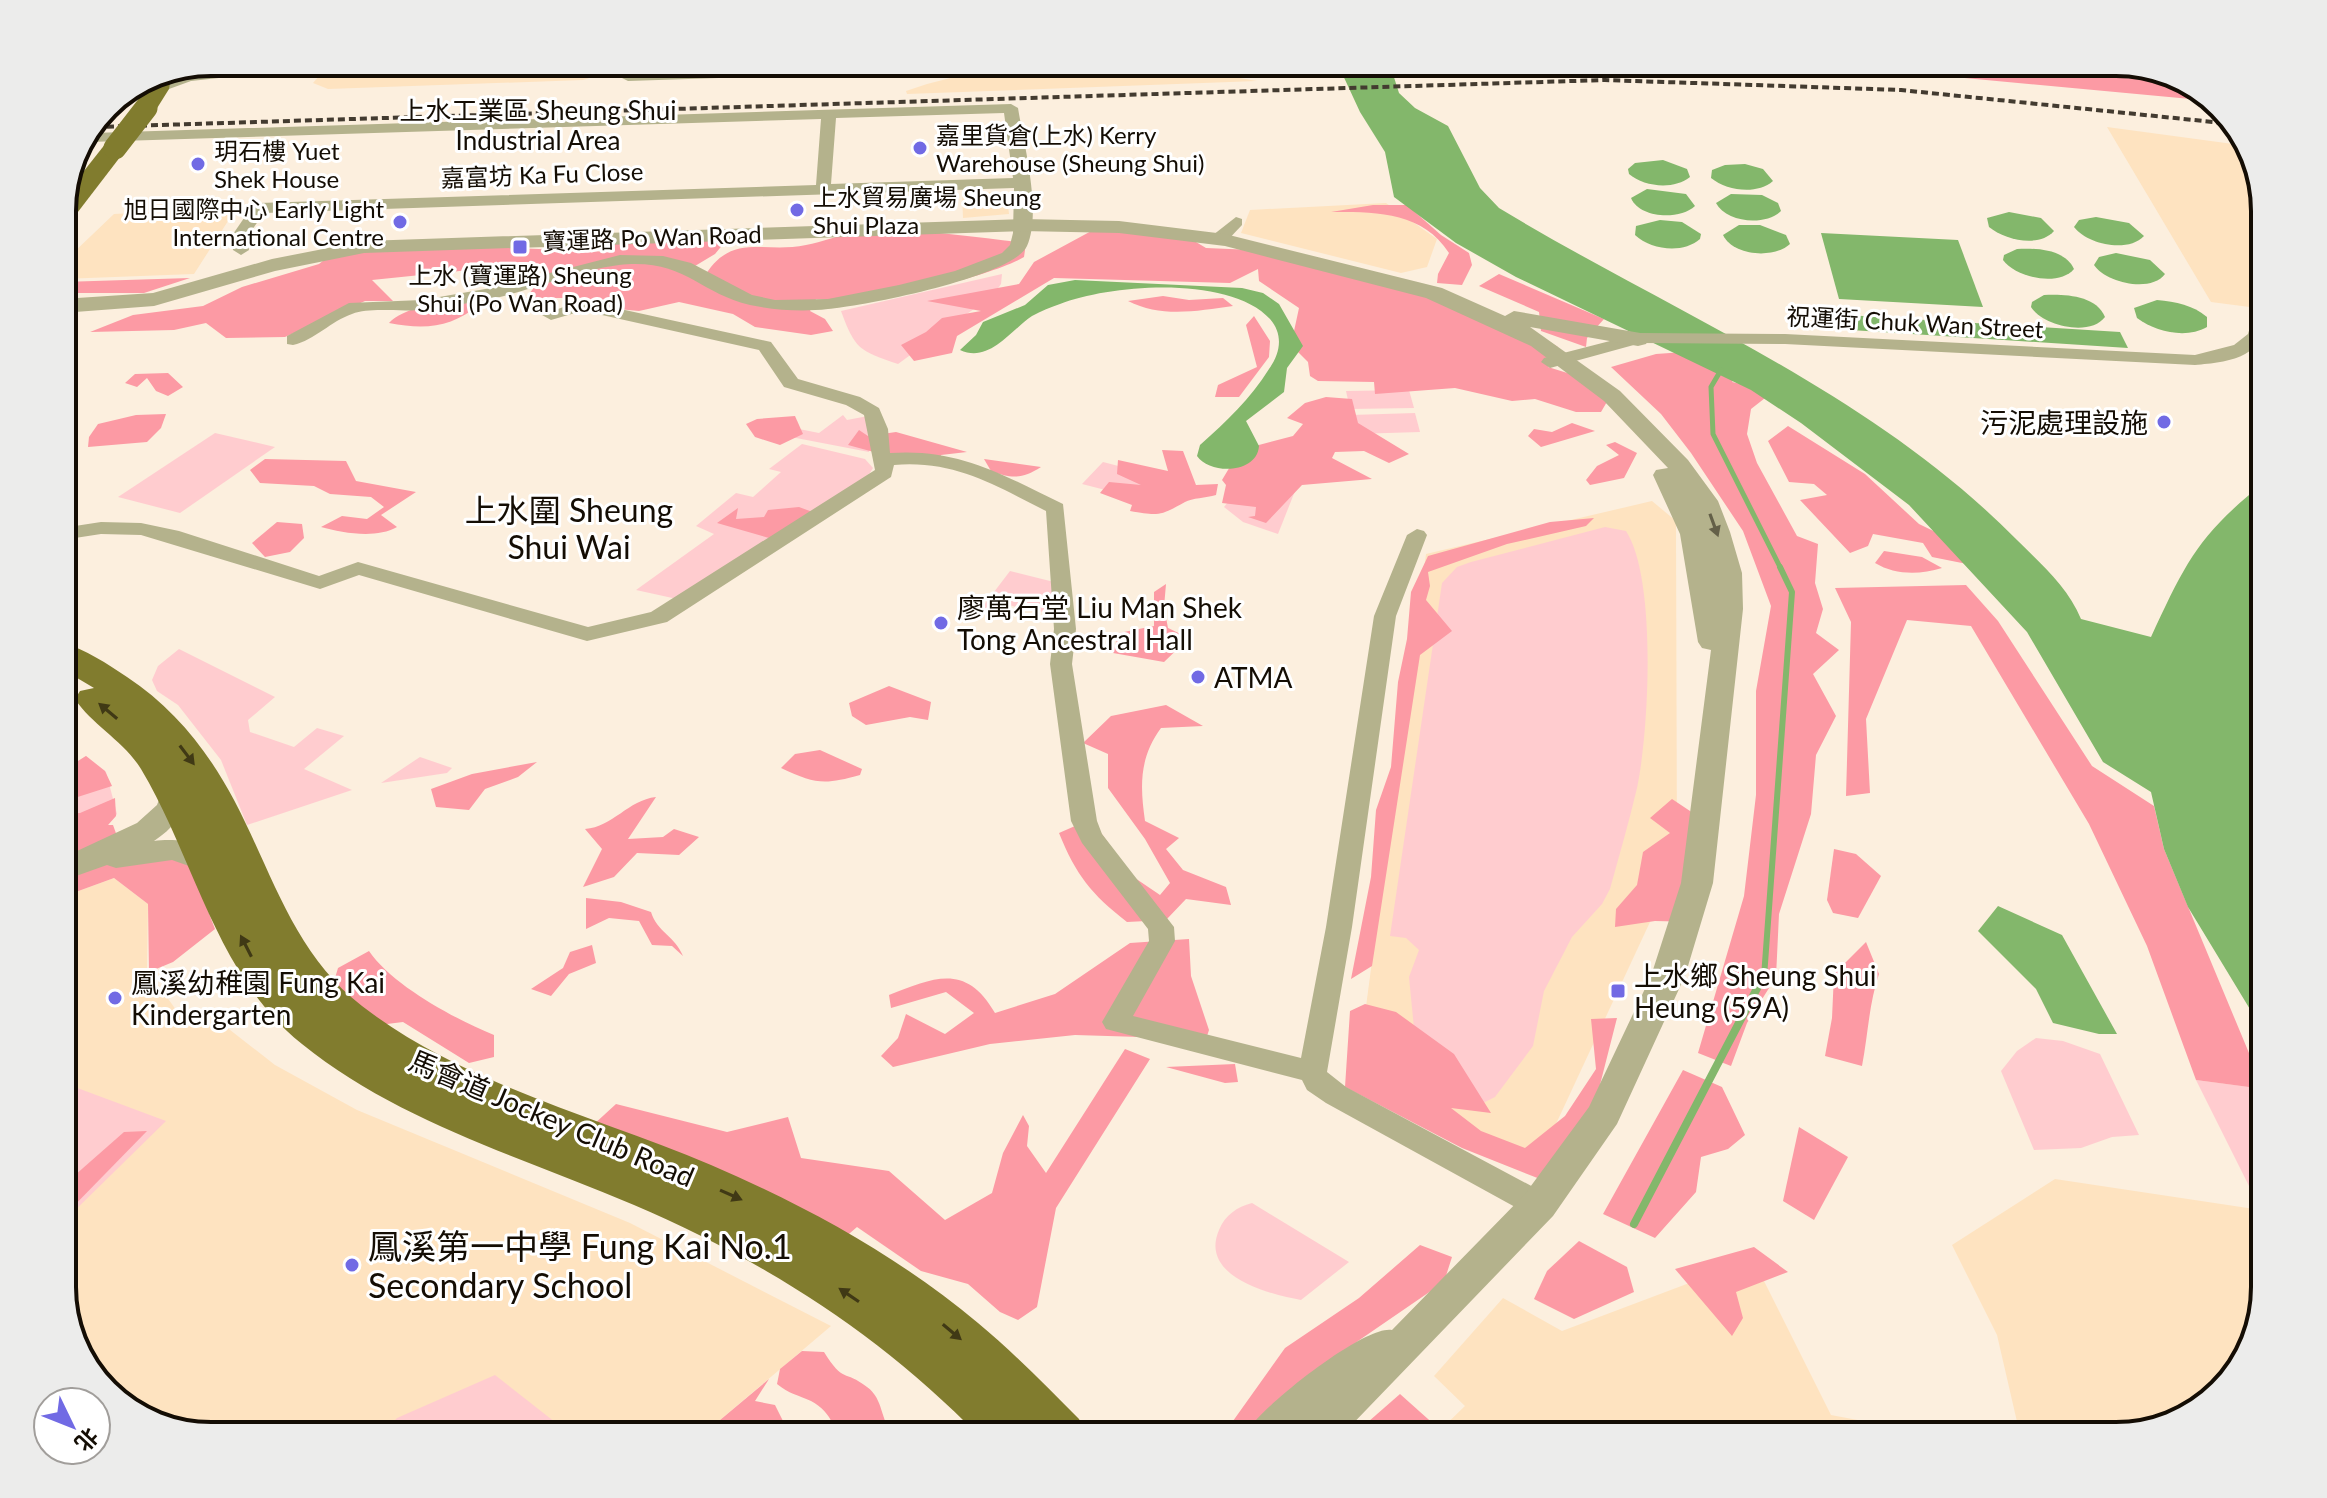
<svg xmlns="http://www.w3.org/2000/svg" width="2327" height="1498" font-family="Lato,'Noto Sans SC',sans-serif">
<rect width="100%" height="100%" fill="#fcefde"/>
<!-- built -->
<g fill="#fee3c0">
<polygon points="331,62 604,62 599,75 583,80 328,89 313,83"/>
<polygon points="1013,62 1146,62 1257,81 907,94 906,91 927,84"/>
<polygon points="2107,127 2248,146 2265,210 2265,309 2211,302"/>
<polygon points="992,192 1007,197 1009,214 963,218 962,193"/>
<polygon points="1386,203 1437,239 1427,267 1401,273 1241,233 1250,210"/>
<polygon points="237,207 194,274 62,279 76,256 71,255 114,214"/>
<polygon points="1652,501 1676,521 1677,864 1535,1169 1358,1067 1426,554"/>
<polygon points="114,878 148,904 147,969 186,1024 225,1026 275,1065 357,1110 630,1223 831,1326 701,1436 211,1436 128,1411 82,1361 62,1297 62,897"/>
<polygon points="2055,1179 2261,1210 2265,1217 2265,1288 2240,1370 2190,1416 2117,1436 2013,1436 2018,1426 1997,1335 1952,1245"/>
<polygon points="1753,1259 1831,1415 1943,1436 1434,1436 1465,1406 1434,1376 1503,1298 1562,1331"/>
</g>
<!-- green -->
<g fill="#ffcccf">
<path d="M1931,62C2019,62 2110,60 2196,86Z"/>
<path d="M1002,274L1001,284L993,295L898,364C859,351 855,349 841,311Z"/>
<polygon points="1409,390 1414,408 1350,409 1346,391"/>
<polygon points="1415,413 1420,432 1355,434 1351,415"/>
<polygon points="843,415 847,420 868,416 869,452 791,437 799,429 819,433"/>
<polygon points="215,433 275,447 180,513 118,497"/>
<polygon points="802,444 865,459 873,468 868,476 677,599 636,590 714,534 696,526 736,493 753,497 781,472 769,469"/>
<polygon points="1103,462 1180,482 1160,504 1082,484"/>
<polygon points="1297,486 1278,534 1243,522 1224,507 1228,502"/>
<path d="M1605,527L1626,531C1657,578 1649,732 1637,788C1629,822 1619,856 1610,889L1602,904L1572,937L1544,991L1533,1046L1495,1097L1479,1105L1416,1049L1409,977L1419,950L1406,938L1390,936L1442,583L1457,567L1471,562Z"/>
<polygon points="1010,571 1054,582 1055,611 1035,612 1009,605 991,615 978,613"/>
<polygon points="179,649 275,697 248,720 250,732 294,747 317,728 344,736 304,769 352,790 247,825 221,760 178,705 157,691 152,680 158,666"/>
<polygon points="86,756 106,772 117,814 96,839 62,851 62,771"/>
<polygon points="420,757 452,768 447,773 381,783"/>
<polygon points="2036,1038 2063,1041 2100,1054 2139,1135 2112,1137 2081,1148 2034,1150 2001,1071 2017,1051"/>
<polygon points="2196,1080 2265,1089 2265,1217 2261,1210"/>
<polygon points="72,1086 166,1121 62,1223 62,1095"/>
<path d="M1252,1203L1349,1262L1301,1300C1268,1294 1199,1276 1219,1230C1225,1215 1237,1207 1252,1203Z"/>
<polygon points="495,1375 560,1426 557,1436 380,1436 397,1418"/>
</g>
<!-- forest -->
<g fill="#fc9aa4">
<polygon points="1794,62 1930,62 2172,82 2199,87 2212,101"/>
<path d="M1373,205H1407L1441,235L1469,253L1472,265L1462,285L1437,283L1438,274L1449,253C1422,211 1375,212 1331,212Z"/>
<polygon points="1095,229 1191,239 1206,248 1253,250 1452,298 1524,327 1558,347 1548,353 1548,367 1577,376 1608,400 1601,412 1576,412 1535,399 1512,401 1455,388 1375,394 1374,382 1318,381 1310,376 1308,362 1291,345 1299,308 1259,281 1258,269 1230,283 1054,278 957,336 952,353 914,361 901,345 926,332 942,318 981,311 927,301 1019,284 1034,262"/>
<path d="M734,231L715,254L690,269L703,279C730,231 763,254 806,245C822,242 838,235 854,233C909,226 971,237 1026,243L1024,257C996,274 894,299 860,302C846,303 830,300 816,299L810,311L825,319L833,331L811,335L755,327L733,314L679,302L639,311L597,307L583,298H526L548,269L512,272L489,268L372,280L393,301H365L285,337L226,338L206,323L174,330L90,332L133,315L203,306L242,287L319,264L329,256L319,251L463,246L612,252L601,242Z"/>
<polygon points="1499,274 1604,319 1587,338 1586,347 1541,331 1539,312 1479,286"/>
<polygon points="190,278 144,293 62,293 62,282"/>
<path d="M459,294L480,304C451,328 425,330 389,323C403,308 438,303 459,294Z"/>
<path d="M1163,296L1189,300L1223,298L1233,306C1197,311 1161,318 1128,301Z"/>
<polygon points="1254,316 1270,341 1269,357 1239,397 1215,397 1218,385 1257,367 1246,325"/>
<polygon points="1698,351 1745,366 1732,382 1774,391 1751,409 1747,434 1757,463 1797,536 1818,544 1815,583 1823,609 1816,633 1839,650 1813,674 1836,716 1816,755 1811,814 1779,914 1776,977 1747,1023 1731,1066 1698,1053 1744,896 1756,795 1756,691 1771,606 1743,531 1691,453 1661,414 1611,367 1656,354"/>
<polygon points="168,373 183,387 168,396 156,391 147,378 137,387 125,383 135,374"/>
<polygon points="1326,397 1352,399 1358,423 1409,454 1389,463 1364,451 1335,452 1332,458 1372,479 1302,485 1266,523 1248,517 1255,516 1256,507 1222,503 1226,485 1222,480 1240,450 1293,436 1303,424 1287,418 1305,403"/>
<polygon points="166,414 161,428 147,442 88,447 89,437 98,424 136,415"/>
<polygon points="795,416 803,434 780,445 755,437 746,424 757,419"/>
<polygon points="1572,423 1595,431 1541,447 1528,436 1534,429 1552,432"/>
<polygon points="1788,426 1865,474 1919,524 1950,539 1972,565 1932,557 1923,543 1873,534 1868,546 1850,553 1800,500 1827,495 1814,484 1789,482 1768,441"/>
<polygon points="859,430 868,436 896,432 967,452 941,455 940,462 907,461 848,445"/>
<polygon points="1615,442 1637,453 1624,478 1590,485 1586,480 1597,466 1619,455 1606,445"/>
<path d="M1162,450L1183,451L1196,485L1218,484L1216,495C1206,498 1192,498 1185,502C1160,516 1159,516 1130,511L1132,505L1100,493L1109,482L1141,485L1117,474L1118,460L1168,471Z"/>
<path d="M265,459L346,461L356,481L416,492L381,515L397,527C376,539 343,533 321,527L342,516L367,519L384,507L371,497L330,494L314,486L260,483L250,470Z"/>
<path d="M984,459L1041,467C1022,479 1012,479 991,471Z"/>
<polygon points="799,507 826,517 783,542 717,523 738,508 736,519 764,517 768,510"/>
<polygon points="1594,518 1586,526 1507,544 1428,572 1430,586 1426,600 1452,631 1420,655 1372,966 1351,979 1371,877 1376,810 1391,767 1398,682 1407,639 1411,592 1428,556 1550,522"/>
<polygon points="277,522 302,524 304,538 290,552 265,557 252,543"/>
<path d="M1884,551L1922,557L1942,568C1919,575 1895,575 1875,563Z"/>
<polygon points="1166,584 1164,607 1168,628 1189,638 1164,662 1113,653 1119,633 1154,626 1154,592"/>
<polygon points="1966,585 1998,621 2092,766 2154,806 2164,849 2264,1089 2196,1080 2147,946 2089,824 1971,626 1907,620 1866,719 1870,793 1846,796 1851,622 1835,588"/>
<polygon points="889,686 931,702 928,720 910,717 866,725 852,716 849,703"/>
<path d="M1166,705L1203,726L1161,728C1139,758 1140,786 1145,821L1179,838L1166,849L1183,870L1226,887L1231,905L1186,899L1166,920L1127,922C1091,894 1076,875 1059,833L1091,819L1132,876L1160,895L1170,883L1145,839L1108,788V754L1083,743L1111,716Z"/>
<path d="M820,750L862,769L860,775C824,785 815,784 781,768L795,754Z"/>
<polygon points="86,756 105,771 112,786 62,802 62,771"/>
<polygon points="537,762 518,777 485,789 469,810 436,807 431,789 472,774"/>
<path d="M656,797L628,839L663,837L674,829L699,837L679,855L637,853L614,877L583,887L602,849L585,829C613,827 628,800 656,797Z"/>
<polygon points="115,798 116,816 108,825 113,825 126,861 187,857 215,929 173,962 149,972 148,904 114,878 62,897 62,814 80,813"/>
<polygon points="1672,799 1717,829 1697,922 1655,921 1615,927 1616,909 1637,885 1643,852 1670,833 1650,818"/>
<polygon points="1834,849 1856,854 1881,876 1858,918 1833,913 1827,900"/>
<path d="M586,898L621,902L651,912C657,932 675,936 683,956L672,946L652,945L639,921L609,918L586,929Z"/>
<path d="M1189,939L1191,976L1209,1030L1206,1039L1075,1035L990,1044L893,1067L881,1056L898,1038L906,1014L945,1034L974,1013L946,992L891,1008L889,995C935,977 966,963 995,1013L1055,994L1130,943Z"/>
<path d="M1866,942L1879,974C1869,1003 1868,1035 1862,1066L1825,1056L1832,1018L1834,974Z"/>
<polygon points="592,945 596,963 569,974 551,996 531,989 563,968 570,952"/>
<path d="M369,951C393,986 455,1019 494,1035V1057L469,1063L403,1022L371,1026L329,998L338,968Z"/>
<polygon points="1365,1004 1396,1012 1454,1054 1491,1113 1451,1108 1481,1131 1525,1148 1565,1116 1596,1069 1591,1019 1617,1018 1591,1120 1540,1179 1462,1148 1345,1087 1350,1011"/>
<polygon points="1125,1049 1150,1059 1056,1208 1037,1307 1018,1320 1000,1312 968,1284 921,1271 857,1227 843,1239 592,1126 616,1104 727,1132 788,1117 801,1158 889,1171 945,1220 992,1193 1003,1153 1023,1115 1029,1126 1027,1146 1046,1173"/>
<polygon points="1235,1064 1238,1082 1225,1083 1166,1067"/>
<polygon points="1683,1070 1722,1087 1745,1135 1728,1149 1701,1157 1696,1192 1655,1238 1603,1214"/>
<polygon points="1799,1127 1848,1157 1814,1220 1783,1201"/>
<polygon points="147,1131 62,1218 62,1187 66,1183 124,1132"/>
<polygon points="1579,1241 1627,1267 1634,1292 1574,1319 1534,1299 1547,1271"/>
<polygon points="1420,1245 1452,1257 1444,1282 1358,1341 1241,1434 1228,1428 1285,1348 1359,1298"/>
<polygon points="1754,1247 1788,1272 1736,1292 1743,1318 1732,1336 1675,1269"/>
<path d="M802,1351L824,1352C844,1384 844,1369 867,1387C884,1399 880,1421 894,1436C874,1436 845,1443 833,1424C828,1414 822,1407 811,1401C798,1395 789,1394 777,1384L780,1369Z"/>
<polygon points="769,1379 755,1401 775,1405 783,1421 757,1436 701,1436"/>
<polygon points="1400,1394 1447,1436 1352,1436"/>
</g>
<!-- water -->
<g fill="#83b76b">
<path d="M1348,62H1461L1392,71L1399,93L1415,108L1448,126L1480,188L1499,208C1674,314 1870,391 2017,540C2041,564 2068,587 2081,619L2151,637C2186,562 2198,535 2265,482V1034L2188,907L2164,849L2151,792L2103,762L2027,632L1909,505L1801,423L1751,390L1516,277L1456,243L1394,197L1385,152L1360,112L1341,71Z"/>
<path d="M1663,160L1687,169L1690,177C1674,190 1644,187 1629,174L1628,169L1635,163Z"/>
<path d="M1745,164L1763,169L1773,181C1757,195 1727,191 1711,178L1712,170L1725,165Z"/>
<path d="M1647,189L1686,194L1695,206C1680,220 1640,219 1631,198Z"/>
<path d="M1731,194L1762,195L1778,203L1781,211C1766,226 1726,223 1716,203Z"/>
<path d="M2009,212L2041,218L2054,231C2039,248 2005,240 1989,227L1987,218Z"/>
<path d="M2096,217L2129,223L2144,236C2128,253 2088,245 2074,227L2079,220Z"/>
<path d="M1660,220L1682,222L1701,234L1700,239C1683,254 1651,250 1635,235L1636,226Z"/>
<path d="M1739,225H1760L1786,235L1790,244C1774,259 1733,256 1723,235Z"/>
<polygon points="1821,233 1958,240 1983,307 1839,299"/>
<path d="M2017,249C2036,248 2065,249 2074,269C2059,287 2016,278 2003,260L2004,255Z"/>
<path d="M2116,253L2150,260L2165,274C2151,293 2106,283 2094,265L2099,257Z"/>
<path d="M1075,280L1242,288L1263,293L1279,304L1303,346L1287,368L1284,392L1246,421L1259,446C1257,474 1210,475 1197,456L1200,445C1227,421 1250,399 1269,369C1280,354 1284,335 1270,319C1230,275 1111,284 1060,304C1051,307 1041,311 1032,316C1011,330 989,364 960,350L976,335L983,322L1025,305L1048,285Z"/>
<path d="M2044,295C2064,294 2096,295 2105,317C2090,337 2043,326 2031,307L2032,302Z"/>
<path d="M2157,300C2176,302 2193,305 2207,317V327C2186,339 2156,332 2137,318L2134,308Z"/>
<polygon points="1847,315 2120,332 2128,348 1851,330"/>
<polygon points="1998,906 2062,935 2117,1034 2099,1034 2053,1023 2036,989 1978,931"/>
</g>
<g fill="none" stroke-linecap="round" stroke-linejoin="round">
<!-- stream-far2 -->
<polyline stroke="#83b76b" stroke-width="5" points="1721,370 1711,387 1713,434 1781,569"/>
<!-- stream-far1 -->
<polyline stroke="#83b76b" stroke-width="6" points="1764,977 1792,592 1780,567"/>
<!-- stream -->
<polyline stroke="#83b76b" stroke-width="8" points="1634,1224 1764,975"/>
<!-- minor -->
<g fill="#b4b28c" fill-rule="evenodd">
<polygon points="292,62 320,64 313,68 191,81 158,93 151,89 188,73"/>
<path d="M615,62H629L630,73L790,67L797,63C814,67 821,62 836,62V67L811,75L628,81L614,74Z"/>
<path d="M1011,104L1018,108C1024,145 1042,212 1027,246C1013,277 863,306 828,309C802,312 775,310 750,305C698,293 684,258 619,265C574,270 533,291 490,299C466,303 442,309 418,310C398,312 370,307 352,314C331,321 315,340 293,345L287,344V336L349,303L422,300L491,288L620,255L663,256L691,263L752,295L775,300L828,299L899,285L955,271L1002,253L1010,245L1013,233L1014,188L264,213L247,237L249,250L241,255L233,250L231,237L253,205L259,203L816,185L821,119L89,142L93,133ZM1004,113L1013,178L831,184L836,118Z"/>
<polygon points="1236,217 1242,219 1242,225 1225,243 1213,243 1213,235"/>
<path d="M593,303L771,342L798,379L860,397L879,408L888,429L890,453C959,448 1003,475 1063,504L1076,629L1072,664L1097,821L1102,834L1174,927L1175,941L1133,1016L1301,1058L1326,927L1374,616L1407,535L1417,529L1424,531L1427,535L1396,616L1352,927L1327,1072L1346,1087L1550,1196L1554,1205L1550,1214L1539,1217L1528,1214L1326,1103L1307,1090L1302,1080L1106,1029L1102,1022L1149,941L1148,929L1082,843L1071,821L1050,664L1054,629L1046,511C994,485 955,460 894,465L891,477L667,622L587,641L359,575L320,589L141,535L101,534L62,540V528L101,522L141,523L179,531L319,576L358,562L588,627L651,612L875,470L864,415L846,405L784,387L759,350L593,313H575L551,320L542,315L574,303Z"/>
<path d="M2259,316L2265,317C2265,358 2229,362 2195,365L1785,344L1641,343L1550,368L1541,362L1544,358L1641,333L1785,334L2195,355L2234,345L2248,334L2253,317Z"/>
</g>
<!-- tertiary -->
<g fill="#b4b28c" fill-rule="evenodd">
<path d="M1022,219L1119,221L1225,234L1442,288L1505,316L1514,311L1646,334L1649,339L1646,344L1638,346L1530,327L1620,391L1688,460L1718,501L1730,532L1742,573L1743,609L1713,883L1685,976L1617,1124L1553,1216L1341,1436H1244C1255,1411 1365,1324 1392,1330L1525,1194L1589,1107L1651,976L1681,883L1711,650L1702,648L1698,642L1680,534L1653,475L1656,470L1668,468L1604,401L1531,346L1426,298L1225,246L1119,233L1022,231L364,253L275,271L154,306L62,313V299L153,293L272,259L364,241Z"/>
<path d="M175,783L186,786L190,793C185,814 172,829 154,841C175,838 210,841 222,861L217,869L206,872L172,860L116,868L107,865L62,881V858L137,823L157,805L164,786Z"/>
</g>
<!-- primary -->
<g fill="#817c2e" fill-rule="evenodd">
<polygon points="172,70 169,89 154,113 138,113 134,108 150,76"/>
<polygon points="115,141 127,148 71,221 62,224 65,195 106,143"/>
<path d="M62,643C86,649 107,664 127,677C174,708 208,751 234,800C273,874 293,953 362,1006C463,1084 595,1116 711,1165C806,1206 898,1256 978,1323C1014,1353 1046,1386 1079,1419L1087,1436H979C881,1335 763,1260 634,1205C523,1158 397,1121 302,1044C216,976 195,859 141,769C124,741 92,725 75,699L80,691L94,688L62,669Z"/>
</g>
<!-- rail -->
<polyline stroke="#433b30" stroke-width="4" stroke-dasharray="7 4" stroke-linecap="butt" points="96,127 1605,80 1901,90 2233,124"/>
<!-- primary-bridge -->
<polyline stroke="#817c2e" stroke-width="23" points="115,148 146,108"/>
</g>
<!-- one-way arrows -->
<defs><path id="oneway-solid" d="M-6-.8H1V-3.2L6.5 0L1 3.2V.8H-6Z" transform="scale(2)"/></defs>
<use fill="#646048" href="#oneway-solid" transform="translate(1714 525) rotate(70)"/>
<g fill="#403915">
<use href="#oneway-solid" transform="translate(108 711) rotate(-140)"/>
<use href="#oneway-solid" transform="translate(187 755) rotate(53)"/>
<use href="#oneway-solid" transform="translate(246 946) rotate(-117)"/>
<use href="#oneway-solid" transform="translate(731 1195) rotate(24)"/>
<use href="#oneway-solid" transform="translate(849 1295) rotate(-146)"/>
<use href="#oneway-solid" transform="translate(952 1332) rotate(40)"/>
</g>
<!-- markers -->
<g fill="#716ae4" stroke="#fff" stroke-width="3">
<circle cx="920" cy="148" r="8"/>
<circle cx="198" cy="164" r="8"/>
<circle cx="797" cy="210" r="8"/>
<circle cx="400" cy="222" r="8"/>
<rect x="512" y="239" width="16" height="16" rx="4"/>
<circle cx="2164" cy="422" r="8"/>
<circle cx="941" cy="623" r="8"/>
<circle cx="1198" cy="677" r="8"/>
<rect x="1610" y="983" width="16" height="16" rx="4"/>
<circle cx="115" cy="998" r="8"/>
<circle cx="352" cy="1265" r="8"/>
</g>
<g text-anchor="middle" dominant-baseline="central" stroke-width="6" stroke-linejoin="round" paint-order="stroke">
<!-- far-poi labels -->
<g font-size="24" fill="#140d04" stroke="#fff" text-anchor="start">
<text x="936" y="134">嘉里貨倉(上水) Kerry<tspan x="936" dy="28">Warehouse (Sheung Shui)</tspan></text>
<text x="214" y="150">玥石樓 Yuet<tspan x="214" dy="28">Shek House</tspan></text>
<text x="813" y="196">上水貿易廣場 Sheung<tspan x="813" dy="28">Shui Plaza</tspan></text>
<text x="384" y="208" text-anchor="end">旭日國際中心 Early Light<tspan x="384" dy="28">International Centre</tspan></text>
<text x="520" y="274" text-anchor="middle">上水 (寶運路) Sheung<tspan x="520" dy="28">Shui (Po Wan Road)</tspan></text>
</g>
<!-- far-street labels -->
<g font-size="24" fill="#140d04" stroke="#fff">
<text transform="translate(542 174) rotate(-2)">嘉富坊 Ka Fu Close</text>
<text transform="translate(652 237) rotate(-2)">寶運路 Po Wan Road</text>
<text transform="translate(1915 322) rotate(3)">祝運街 Chuk Wan Street</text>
</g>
<!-- far-quarter labels -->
<g font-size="26" fill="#140d04" stroke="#fff">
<text x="538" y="110">上水工業區 Sheung Shui<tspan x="538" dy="30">Industrial Area</tspan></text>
</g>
<!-- poi labels -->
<g font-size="28" fill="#140d04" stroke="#fff" text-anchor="start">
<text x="2148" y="422" text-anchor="end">污泥處理設施</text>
<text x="957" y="607">廖萬石堂 Liu Man Shek<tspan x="957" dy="32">Tong Ancestral Hall</tspan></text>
<text x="1214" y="677">ATMA</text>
<text x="1634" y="975">上水鄉 Sheung Shui<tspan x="1634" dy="32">Heung (59A)</tspan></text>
<text x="131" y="982">鳳溪幼稚園 Fung Kai<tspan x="131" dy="32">Kindergarten</tspan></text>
</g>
<!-- street labels -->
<g font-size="28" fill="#140d04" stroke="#fff">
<text transform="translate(552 1118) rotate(23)">馬會道 Jockey Club Road</text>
</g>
<!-- quarter labels -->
<g font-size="32" fill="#140d04" stroke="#fff">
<text x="569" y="509">上水圍 Sheung<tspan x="569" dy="37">Shui Wai</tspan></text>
</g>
<!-- near-poi labels -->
<g font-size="34" fill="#140d04" stroke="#fff" text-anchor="start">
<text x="368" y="1245">鳳溪第一中學 Fung Kai No.1<tspan x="368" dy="39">Secondary School</tspan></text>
</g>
</g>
<!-- crop -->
<path d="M0 0H2327V1498H0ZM211 76H2116A135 135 0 0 1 2251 211V1287A135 135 0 0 1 2116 1422H211A135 135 0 0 1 76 1287V211A135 135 0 0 1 211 76Z" fill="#ececeb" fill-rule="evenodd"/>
<path fill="none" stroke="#140d04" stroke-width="4" d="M211 76H2116A135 135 0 0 1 2251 211V1287A135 135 0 0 1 2116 1422H211A135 135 0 0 1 76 1287V211A135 135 0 0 1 211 76Z"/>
<!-- north arrow -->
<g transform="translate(72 1426) rotate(133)"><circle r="38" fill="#ffffff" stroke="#a19e9b" stroke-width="2"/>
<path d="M0-6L14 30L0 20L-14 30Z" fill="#716ae4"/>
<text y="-12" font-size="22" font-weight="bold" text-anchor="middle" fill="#140d04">北</text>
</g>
</svg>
